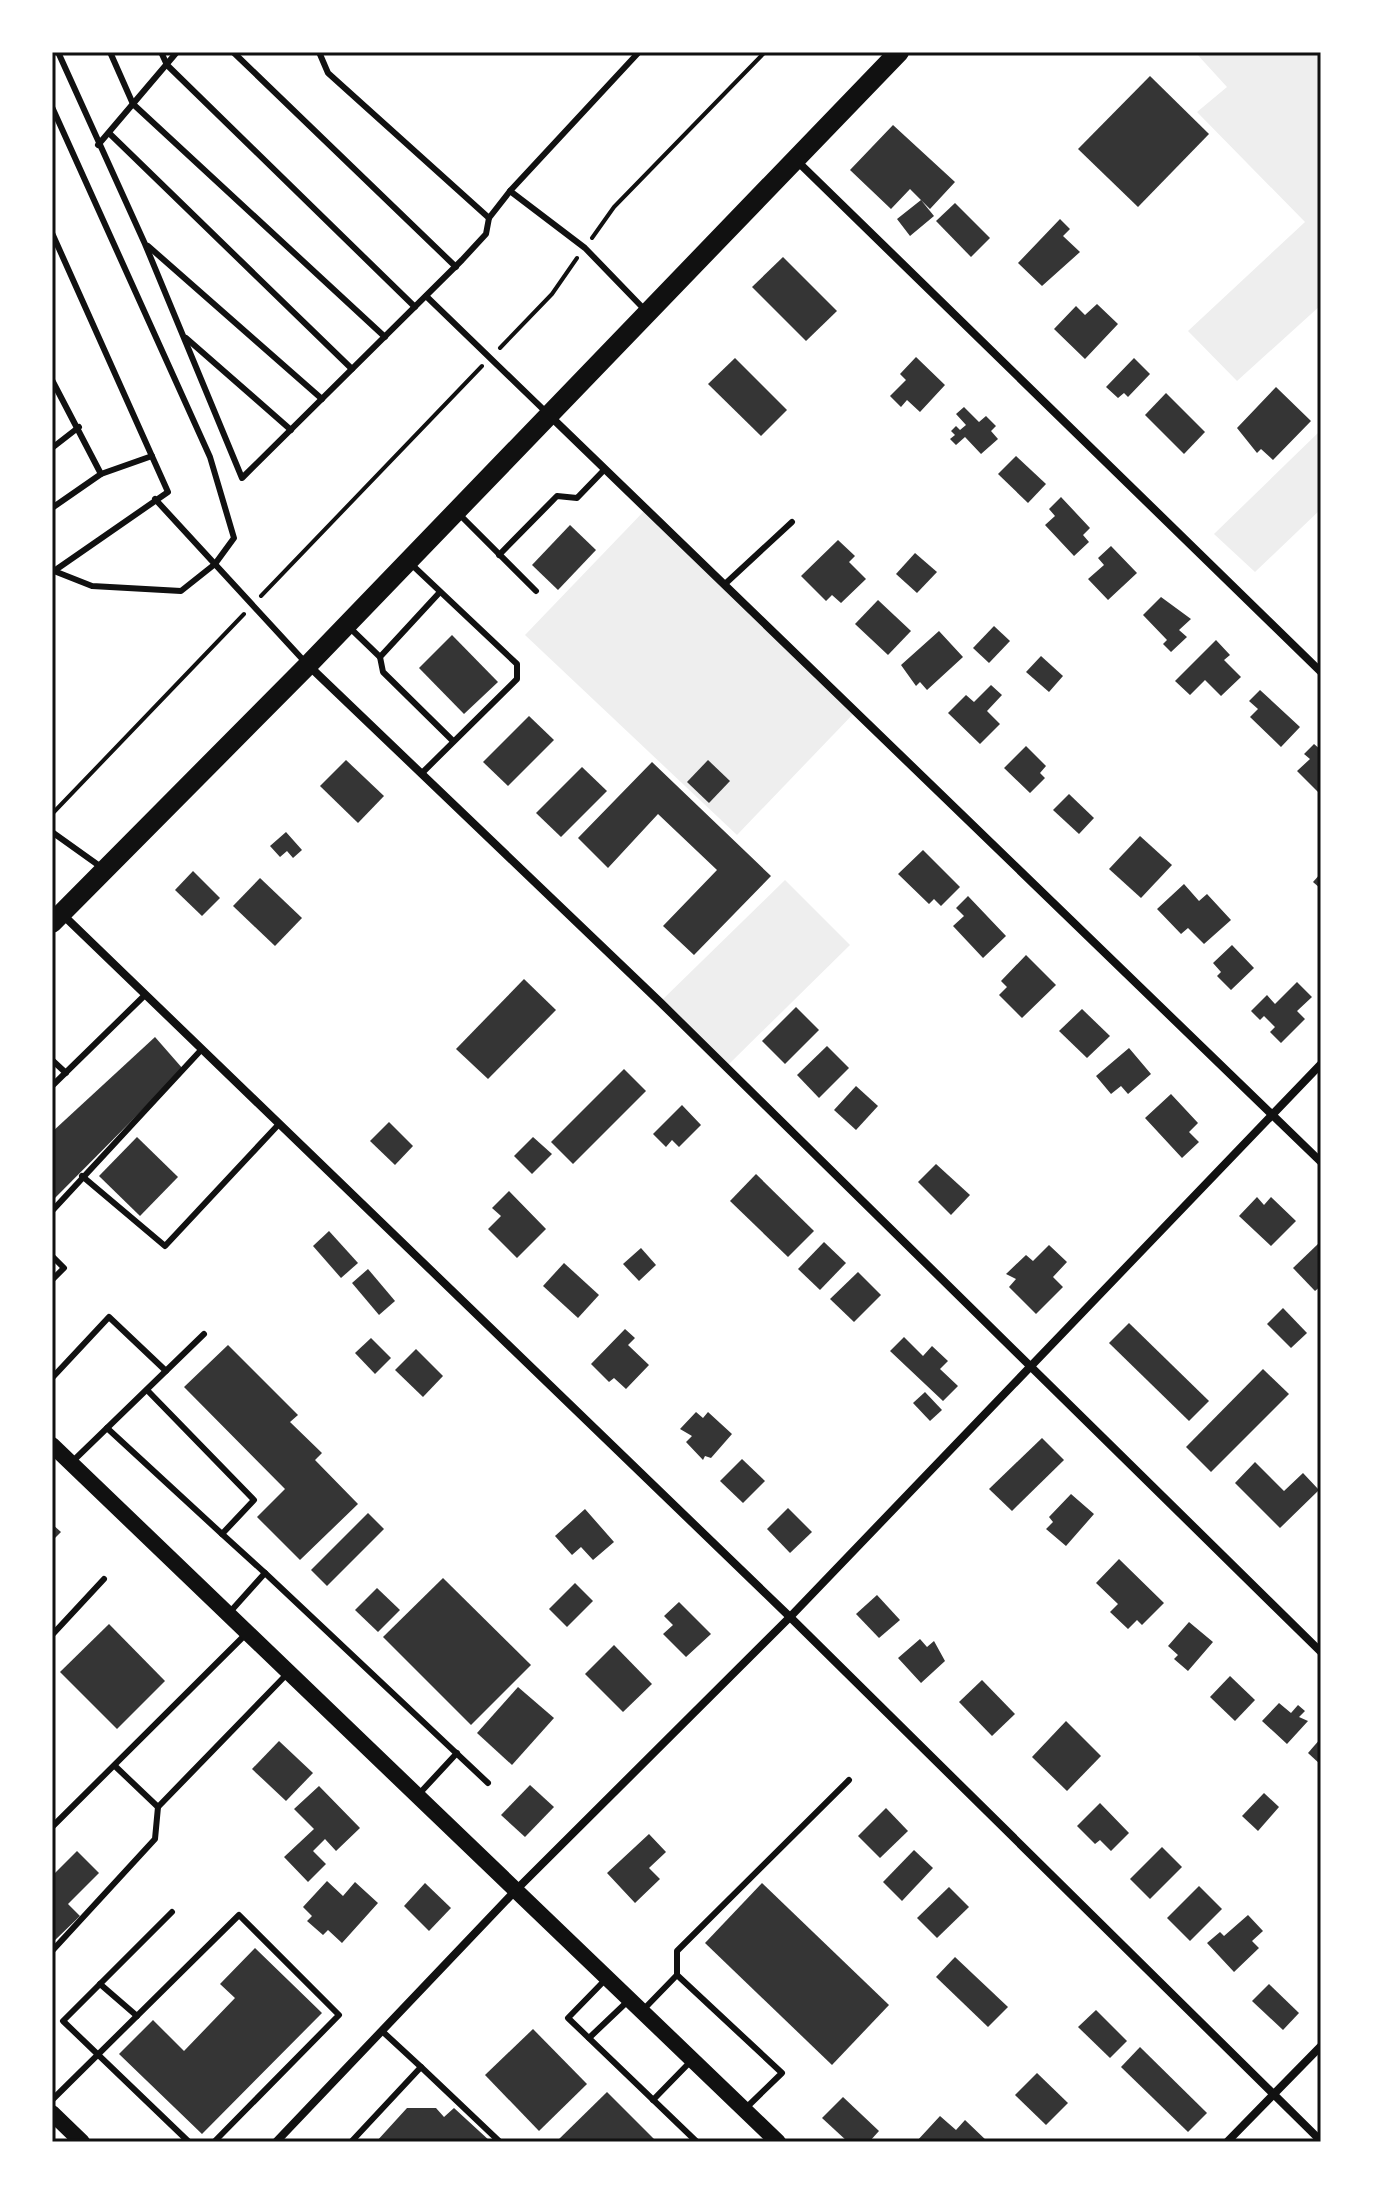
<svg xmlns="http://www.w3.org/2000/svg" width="1373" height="2194" font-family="'Space Grotesk',sans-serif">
<rect width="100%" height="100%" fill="#fff"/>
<!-- green -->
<g fill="#eee">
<polygon points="1195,52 1321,52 1321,305 1237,381 1188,331 1305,222 1197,112 1227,87"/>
<polygon points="1321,430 1321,509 1255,572 1214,534"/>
<polygon points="646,509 857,710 737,835 525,635"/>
<polygon points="785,880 850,945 725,1068 660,1002"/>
</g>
<!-- building -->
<g fill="#353535">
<polygon points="1150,76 1209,134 1138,207 1078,149"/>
<polygon points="893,125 955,182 930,209 921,200 934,216 910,236 897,219 921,200 910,189 891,209 850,170"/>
<polygon points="955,203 990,238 971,257 936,221"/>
<polygon points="1060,219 1070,229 1063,236 1080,252 1042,286 1018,263"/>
<polygon points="783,257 837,311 806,341 752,287"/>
<polygon points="1097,304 1118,324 1085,359 1054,329 1076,306 1085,315"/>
<polygon points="916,357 945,385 920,412 907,400 901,407 890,396 906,380 900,374"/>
<polygon points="735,358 787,410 761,436 708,384"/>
<polygon points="1134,358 1150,374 1128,397 1124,393 1118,398 1106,387"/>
<polygon points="1276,387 1311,421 1273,460 1261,449 1257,453 1237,428"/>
<polygon points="1166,393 1205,432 1184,454 1145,415"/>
<polygon points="964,407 979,422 986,416 996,426 991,431 998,439 981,454 965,437 956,445 950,439 955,435 951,431 956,426 960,430 966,425 956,414"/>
<polygon points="1016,456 1046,484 1028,503 998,474"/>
<polygon points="1061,497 1090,528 1083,535 1089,542 1074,556 1045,525 1055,516 1049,509"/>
<polygon points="570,525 596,550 558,590 532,565"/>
<polygon points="838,540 855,556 849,562 866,579 841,603 832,595 826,601 801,576"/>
<polygon points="1111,546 1137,573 1108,600 1088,579 1104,565 1098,558"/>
<polygon points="915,553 937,572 917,593 896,574"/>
<polygon points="1161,597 1191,619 1179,630 1187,637 1171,652 1163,644 1167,640 1143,615"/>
<polygon points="878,600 911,631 888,655 855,624"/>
<polygon points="994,626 1010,641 989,663 973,648"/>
<polygon points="939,631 963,657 927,690 920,682 916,686 901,665"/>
<polygon points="452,635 498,682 464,714 419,668"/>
<polygon points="1216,640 1230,655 1224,660 1241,677 1221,696 1205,680 1190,695 1175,681"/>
<polygon points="1041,656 1063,676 1049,692 1026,672"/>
<polygon points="991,685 1002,695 987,711 1000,724 980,744 948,713 966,695 974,702"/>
<polygon points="1260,690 1300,727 1281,747 1250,717 1258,709 1249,701"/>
<polygon points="529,716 554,740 508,786 483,762"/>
<polygon points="1314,744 1321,750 1321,795 1297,771 1310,759 1304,754"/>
<polygon points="1026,746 1046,766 1040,773 1045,778 1030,793 1004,768"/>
<polygon points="346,760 384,796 358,823 320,786"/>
<polygon points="708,760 730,781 709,803 687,782"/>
<polygon points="652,762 771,876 694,955 663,926 717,870 658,814 608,868 578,838"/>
<polygon points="582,767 607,791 561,837 536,813"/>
<polygon points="1069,794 1094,818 1079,834 1053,810"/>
<polygon points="286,832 302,850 293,858 287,851 280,857 270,846"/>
<polygon points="1140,836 1172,865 1141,898 1109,869"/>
<polygon points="923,850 960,887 941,906 934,899 929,904 898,874"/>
<polygon points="193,871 220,898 202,916 175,890"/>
<polygon points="1321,873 1321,889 1313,882"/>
<polygon points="260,878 302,918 275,946 233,906"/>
<polygon points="1184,884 1199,901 1207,894 1231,920 1204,944 1188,928 1181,934 1157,909"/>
<polygon points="968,896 1006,936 983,958 953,926 964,916 956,908"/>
<polygon points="1232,945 1254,968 1231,990 1217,976 1221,972 1213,963"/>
<polygon points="1026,955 1056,985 1022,1018 999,995 1007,987 1001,981"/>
<polygon points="524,979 556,1010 488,1079 456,1049"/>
<polygon points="1297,982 1312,997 1297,1011 1305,1019 1281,1043 1270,1032 1275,1027 1264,1016 1260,1020 1251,1011 1267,995 1275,1004"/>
<polygon points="796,1007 819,1030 785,1064 762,1041"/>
<polygon points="1082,1009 1110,1036 1087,1058 1059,1031"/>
<polygon points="155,1037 183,1069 52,1201 52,1132"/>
<polygon points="827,1046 849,1068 819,1098 797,1075"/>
<polygon points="1129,1048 1151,1074 1128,1094 1121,1086 1111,1094 1096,1076"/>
<polygon points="624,1069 646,1091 573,1164 551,1142"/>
<polygon points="856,1086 878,1106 856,1130 834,1110"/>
<polygon points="1171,1094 1198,1123 1189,1132 1199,1142 1182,1158 1145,1118"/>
<polygon points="682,1105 701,1125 679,1147 672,1140 666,1147 653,1134"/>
<polygon points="389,1122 413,1146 395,1165 370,1141"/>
<polygon points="137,1137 178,1177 140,1216 99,1176"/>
<polygon points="533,1137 552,1154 532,1174 514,1156"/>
<polygon points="936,1164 970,1195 951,1215 918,1182"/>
<polygon points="756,1174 814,1231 788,1257 730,1201"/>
<polygon points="509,1191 546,1229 517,1258 488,1229 501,1216 492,1208"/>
<polygon points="1257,1197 1264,1205 1271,1197 1296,1221 1271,1246 1239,1216"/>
<polygon points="329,1231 358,1263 341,1278 313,1246"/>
<polygon points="824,1242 846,1263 820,1290 798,1269"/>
<polygon points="1319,1243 1321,1286 1315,1291 1293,1268"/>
<polygon points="1049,1245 1067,1262 1053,1277 1063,1287 1036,1314 1009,1287 1016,1279 1006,1274 1026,1255 1033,1261"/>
<polygon points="641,1248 656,1265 639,1281 623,1264"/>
<polygon points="564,1263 599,1295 578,1318 543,1286"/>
<polygon points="368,1269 395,1301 379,1315 352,1283"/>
<polygon points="858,1272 881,1295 854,1322 830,1299"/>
<polygon points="1283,1308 1307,1333 1291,1348 1267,1324"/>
<polygon points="1129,1323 1209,1401 1189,1421 1109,1343"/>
<polygon points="625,1329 635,1338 628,1345 649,1365 626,1389 614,1378 609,1382 591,1364"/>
<polygon points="904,1337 923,1356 932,1346 948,1361 940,1369 958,1386 943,1401 890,1351"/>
<polygon points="371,1338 391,1358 375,1374 355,1353"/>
<polygon points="228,1345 298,1415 290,1422 322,1453 315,1460 358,1504 300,1560 257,1517 285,1489 184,1387"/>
<polygon points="416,1349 443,1376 423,1397 395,1370"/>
<polygon points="1263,1369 1289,1394 1211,1472 1186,1447"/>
<polygon points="925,1392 942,1410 930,1421 913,1403"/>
<polygon points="696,1412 703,1418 708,1412 732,1434 711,1458 705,1456 703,1460 686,1442 692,1436 680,1429"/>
<polygon points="1042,1438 1064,1460 1012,1511 989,1489"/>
<polygon points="742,1459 765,1481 743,1503 720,1481"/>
<polygon points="1255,1462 1284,1491 1303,1473 1319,1490 1280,1528 1235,1483"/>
<polygon points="1071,1494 1094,1514 1066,1546 1046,1529 1053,1522 1049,1517"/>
<polygon points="788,1508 812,1532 790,1553 767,1529"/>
<polygon points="585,1509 614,1542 593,1560 581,1547 572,1555 555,1536"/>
<polygon points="368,1513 384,1529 327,1586 311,1570"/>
<polygon points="52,1524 61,1532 52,1541"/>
<polygon points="1119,1559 1164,1603 1142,1625 1137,1620 1128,1629 1110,1612 1118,1604 1096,1583"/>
<polygon points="443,1578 531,1665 471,1725 383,1637"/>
<polygon points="575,1583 593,1601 567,1627 549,1609"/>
<polygon points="377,1588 400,1610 378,1632 355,1610"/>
<polygon points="877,1595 900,1620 879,1638 856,1614"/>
<polygon points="679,1602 711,1634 686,1657 663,1634 673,1625 664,1616"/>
<polygon points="1189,1622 1213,1642 1188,1671 1174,1659 1178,1655 1168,1646"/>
<polygon points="109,1624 165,1681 117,1729 60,1672"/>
<polygon points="920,1639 927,1647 934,1641 945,1661 921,1683 898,1658"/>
<polygon points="614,1645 652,1684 623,1712 585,1674"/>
<polygon points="1230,1676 1255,1700 1235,1721 1210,1697"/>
<polygon points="982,1680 1015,1714 992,1736 959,1702"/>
<polygon points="518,1687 554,1718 512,1765 477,1733"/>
<polygon points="1279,1703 1291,1713 1298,1705 1305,1711 1299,1717 1308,1721 1287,1744 1262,1721"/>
<polygon points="1066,1721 1101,1756 1067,1791 1032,1757"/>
<polygon points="1321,1738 1321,1765 1308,1753"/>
<polygon points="279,1741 313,1773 286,1801 252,1769"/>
<polygon points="530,1785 554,1807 525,1837 501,1815"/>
<polygon points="319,1786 360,1828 336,1851 325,1839 313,1851 326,1864 308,1882 284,1857 314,1829 294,1809"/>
<polygon points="1264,1793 1279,1807 1258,1831 1242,1816"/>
<polygon points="1100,1803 1129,1833 1111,1851 1100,1840 1095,1844 1077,1826"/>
<polygon points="886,1808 908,1831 880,1858 858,1836"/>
<polygon points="649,1834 666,1852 649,1868 660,1879 635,1903 607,1873"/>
<polygon points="1162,1847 1182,1867 1150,1899 1130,1879"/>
<polygon points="914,1850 933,1868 902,1901 883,1882"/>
<polygon points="77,1851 99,1873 68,1904 80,1916 52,1943 52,1876"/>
<polygon points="327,1881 343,1896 355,1882 378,1903 342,1943 328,1930 323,1935 307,1921 312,1916 303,1907"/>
<polygon points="425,1883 451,1908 429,1931 404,1906"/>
<polygon points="762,1883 889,2005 832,2065 705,1943"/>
<polygon points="1199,1886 1222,1909 1190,1941 1167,1918"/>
<polygon points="949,1887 969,1907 937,1938 917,1918"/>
<polygon points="1248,1915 1263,1931 1252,1941 1259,1948 1234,1972 1207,1943 1220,1932 1224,1936"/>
<polygon points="255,1948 322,2013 202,2134 119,2054 153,2020 184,2051 235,1998 220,1984"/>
<polygon points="955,1957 1008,2007 988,2027 936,1977"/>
<polygon points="1269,1984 1299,2013 1283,2030 1252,2001"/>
<polygon points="1096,2010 1127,2041 1110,2058 1078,2027"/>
<polygon points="533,2029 587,2084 539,2131 485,2075"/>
<polygon points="1140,2047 1207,2113 1188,2132 1121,2067"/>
<polygon points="1037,2073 1068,2103 1046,2125 1015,2095"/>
<polygon points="607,2092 657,2142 556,2142"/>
<polygon points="843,2097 879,2131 869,2142 848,2142 822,2118"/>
<polygon points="407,2108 436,2108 444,2117 454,2108 491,2142 376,2142"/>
<polygon points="940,2116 956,2130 965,2120 988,2142 916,2142"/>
</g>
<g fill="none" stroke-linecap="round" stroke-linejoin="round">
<!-- path -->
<g stroke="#111" stroke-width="4">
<polyline points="592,238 614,207 765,52"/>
<polyline points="500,348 552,294 577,258"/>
<polyline points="261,596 482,366"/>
<polyline points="52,814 244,614"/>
</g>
<!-- service -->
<g stroke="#111" stroke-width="6">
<polyline points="58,52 145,244 242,478 462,260 486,234 489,218"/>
<polyline points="110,52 133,104 385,337"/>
<polyline points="161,52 167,65 415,307"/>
<polyline points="233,52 456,267"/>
<polyline points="319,52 328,73 489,218 510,191 585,248 644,309"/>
<polyline points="52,107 210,457 234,538 215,564 181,591 92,586 54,571 168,492 52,233"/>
<polyline points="109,133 352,369"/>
<polyline points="98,145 177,52"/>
<polyline points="510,191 639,52"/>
<polyline points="148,246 322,399"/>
<polyline points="426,296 547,413"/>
<polyline points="186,338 291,430"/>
<polyline points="52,380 101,474"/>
<polyline points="52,448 79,427"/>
<polyline points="155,499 305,662"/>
<polyline points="52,508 101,474 152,456"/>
<polyline points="458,513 536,591"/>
<polyline points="499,555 557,496 577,498 605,469"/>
<polyline points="410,563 517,664 517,679 421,774"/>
<polyline points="725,584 792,522"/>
<polyline points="440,592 380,657 383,672 453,741"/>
<polyline points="349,627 380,657"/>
<polyline points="52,832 101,867"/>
<polyline points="52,1060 66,1073"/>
<polyline points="52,1086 145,995"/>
<polyline points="82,1176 165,1246 279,1124"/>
<polyline points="52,1211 202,1049"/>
<polyline points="52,1256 64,1268 52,1280"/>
<polyline points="52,1378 109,1317 166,1371"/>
<polyline points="107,1428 222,1534 254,1500 147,1390"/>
<polyline points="73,1461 204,1334"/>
<polyline points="222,1534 265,1573 230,1612"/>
<polyline points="265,1573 488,1783"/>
<polyline points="52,1635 104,1579"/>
<polyline points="116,1767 158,1807"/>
<polyline points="419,1794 457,1753"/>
<polyline points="52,1827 247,1633"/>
<polyline points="172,1912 63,2021 189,2142"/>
<polyline points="52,1951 155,1839 158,1807 287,1674"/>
<polyline points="677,1975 677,1951 849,1780"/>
<polyline points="605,1980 568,2018 697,2142"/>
<polyline points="100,1984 137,2016"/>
<polyline points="644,2009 677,1975 782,2073 747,2107"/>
<polyline points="589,2038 629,2000"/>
<polyline points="421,2067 500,2142"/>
<polyline points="52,2100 239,1915 339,2015 214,2142"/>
<polyline points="653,2100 692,2060"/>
<polyline points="351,2142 421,2067 382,2031"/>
</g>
<!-- minor -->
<g stroke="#111" stroke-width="8">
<polyline points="796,160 1321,672"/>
<polyline points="548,414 1321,1162"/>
<polyline points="308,665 660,1002 1321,1652"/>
<polyline points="62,914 790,1617 1321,2141"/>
<polyline points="276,2142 515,1891 790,1617 1321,1064"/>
<polyline points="1227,2142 1321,2046"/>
</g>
<!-- secondary -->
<g stroke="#111" stroke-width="16">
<polyline points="52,1445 778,2142"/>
<polyline points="52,2113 82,2142"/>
</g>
<!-- primary -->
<polyline stroke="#111" stroke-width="20" points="52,923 308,665 899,52"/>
</g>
<!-- border -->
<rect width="1373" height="2194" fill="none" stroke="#ffffff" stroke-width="108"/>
<rect x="54" y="54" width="1265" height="2086" fill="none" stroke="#111" stroke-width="3"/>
</svg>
